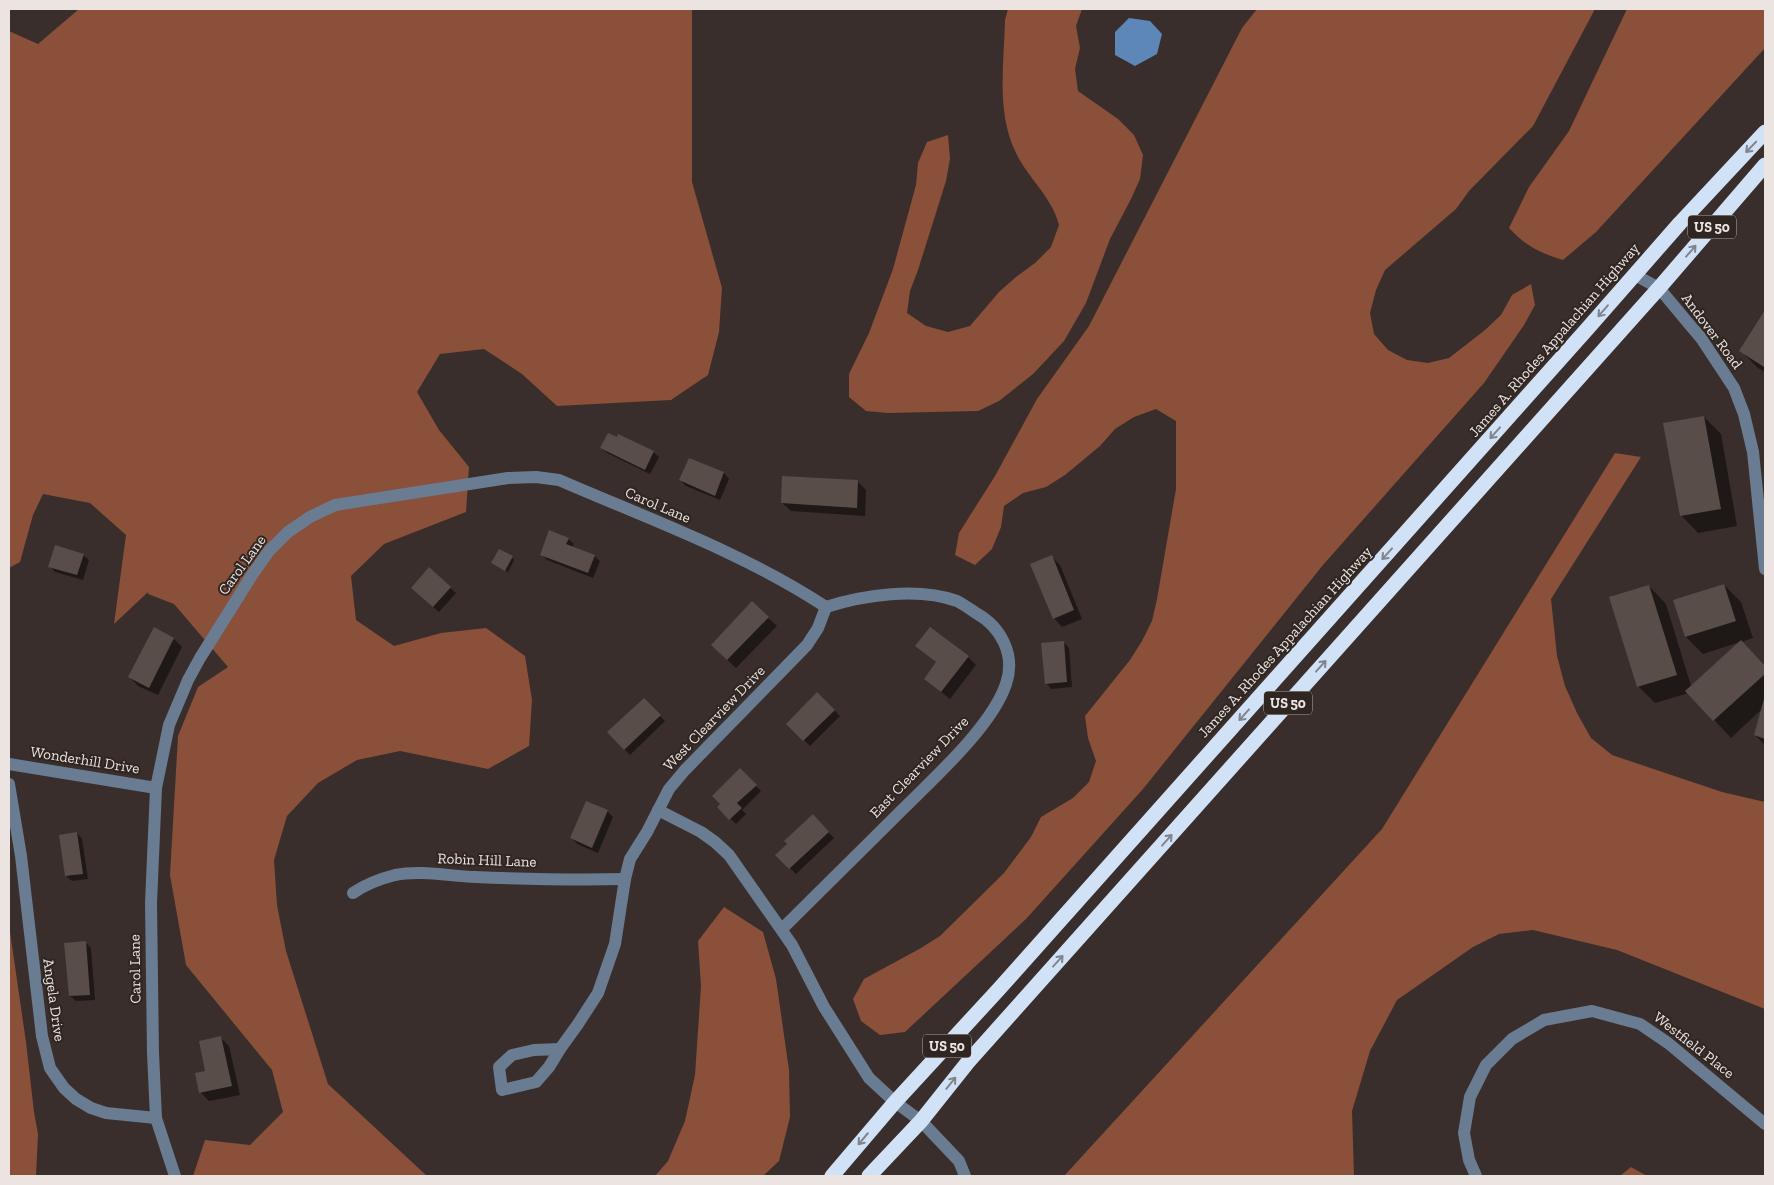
<svg xmlns="http://www.w3.org/2000/svg" width="1774" height="1185" font-family="'Zilla Slab',serif">
<rect width="100%" height="100%" fill="#392e2b"/>
<!-- forest -->
<g fill="#8a5039">
<polygon points="79,9 692,9 692,182 722,288 719,332 708,375 671,400 557,406 522,374 484,349 440,354 417,392 439,430 469,467 466,512 384,544 351,576 356,620 394,646 441,633 486,628 525,656 532,700 529,746 488,769 400,751 357,760 318,783 287,816 274,860 277,905 286,951 328,1084 427,1176 193,1176 205,1140 250,1145 283,1112 272,1070 186,965 170,875 178,736 198,687 228,667 174,604 148,594 148,592 114,624 126,535 90,503 43,494 33,515 20,562 9,568 9,31 38,44"/>
<path d="M1008,9H1082L1076,26L1080,48L1075,69L1078,91L1118,119L1134,135L1143,155L1140,179L1131,199L1110,239L1086,303L1064,341L1033,374L999,401L978,411L888,413L866,411L849,397V374L869,333L893,269L916,185L918,163L927,142L948,135L950,159L946,181L918,270L910,291L907,313L926,326L948,332L970,326L999,292L1016,277L1035,263L1051,247L1059,225C1057,218 1054,210 1050,204C1040,186 1025,172 1016,153C996,113 1004,64 1005,20Z"/>
<polygon points="1257,9 1595,9 1533,126 1469,191 1456,209 1385,270 1376,290 1370,313 1374,334 1388,350 1407,360 1428,363 1449,358 1485,330 1501,315 1512,295 1531,284 1535,305 1524,325 1484,383 1323,565 1143,789 1026,919 905,1032 880,1035 861,1021 853,999 864,979 921,948 940,936 1004,873 1031,837 1041,817 1073,798 1089,782 1096,761 1088,738 1085,716 1130,660 1142,641 1152,621 1157,599 1176,489 1176,421 1156,409 1134,417 1115,429 1100,446 1065,475 1046,487 1023,493 1004,506 1001,527 992,549 975,565 955,555 959,533 995,476 1037,399 1089,326 1242,28"/>
<path d="M1627,9H1765V48L1596,232L1563,260C1538,252 1527,247 1509,228L1529,187L1569,131Z"/>
<polygon points="1615,453 1641,457 1551,599 1557,656 1565,686 1577,713 1591,738 1612,755 1722,792 1765,802 1765,1009 1617,950 1533,930 1499,934 1473,947 1397,1000 1370,1051 1352,1111 1354,1176 1064,1176 1382,829"/>
<polygon points="724,907 763,932 776,979 789,1070 790,1117 779,1161 763,1176 655,1176 668,1161 685,1121 695,1075 701,986 698,941"/>
<polygon points="9,925 26,1042 34,1112 38,1134 36,1176 9,1176"/>
<polygon points="1631,1167 1647,1176 1620,1176"/>
</g>
<!-- water -->
<polygon fill="#5d87b6" points="1129,18 1150,21 1162,34 1157,54 1135,66 1115,55 1115,32"/>
<!-- shadow -->
<g fill="#0007">
<polygon points="1765,312 1765,372 1758,368 1741,351"/>
<polygon points="1704,417 1721,434 1737,526 1698,533 1681,515"/>
<polygon points="617,439 653,452 659,457 650,474 607,453 601,448"/>
<polygon points="689,459 724,473 729,479 720,500 686,486 680,480"/>
<polygon points="858,482 866,490 865,516 791,511 782,503"/>
<polygon points="568,539 574,544 572,547 594,556 600,561 593,578 547,560 541,554"/>
<polygon points="83,555 89,560 83,580 55,572 50,566"/>
<polygon points="1051,556 1060,565 1082,619 1062,627 1054,618"/>
<polygon points="512,557 514,560 508,572 495,565"/>
<polygon points="429,569 456,593 439,612 418,593"/>
<polygon points="1724,585 1741,602 1753,638 1741,642 1765,667 1765,745 1755,735 1762,709 1731,738 1689,693 1655,703 1638,686 1649,586 1666,604 1691,686 1740,642 1703,654 1686,637 1674,601"/>
<polygon points="752,603 777,626 736,668 721,654"/>
<polygon points="174,639 182,647 158,695 138,686 130,677"/>
<polygon points="1063,642 1069,648 1072,687 1051,689 1046,683"/>
<polygon points="917,646 968,657 976,665 950,699 925,679 937,663"/>
<polygon points="818,694 840,716 810,746 788,724"/>
<polygon points="644,700 665,721 630,755 609,733"/>
<polygon points="740,770 761,791 742,810 746,814 736,824 719,807"/>
<polygon points="587,803 608,812 613,817 598,853 577,844 572,838"/>
<polygon points="813,816 834,838 796,874 777,855"/>
<polygon points="77,833 82,839 88,879 72,881 66,876"/>
<polygon points="85,942 91,948 95,1000 76,1001 70,996"/>
<polygon points="221,1038 229,1046 240,1095 209,1101 201,1093 196,1074 207,1072"/>
</g>
<!-- building -->
<g fill="#594d49">
<polygon points="1765,310 1765,365 1764,367 1739,351"/>
<polygon points="1704,416 1721,509 1680,516 1663,423"/>
<polygon points="608,433 617,437 618,434 654,451 645,470 600,448"/>
<polygon points="689,458 724,472 715,496 679,480"/>
<polygon points="782,476 858,480 857,508 781,503"/>
<polygon points="549,530 569,538 566,544 595,555 588,573 540,555"/>
<polygon points="55,545 84,554 77,575 48,567"/>
<polygon points="499,549 513,556 505,571 491,563"/>
<polygon points="1052,555 1074,610 1053,619 1030,564"/>
<polygon points="429,567 451,587 433,607 411,588"/>
<polygon points="1724,584 1736,621 1685,637 1673,600"/>
<polygon points="1649,585 1677,675 1637,687 1609,597"/>
<polygon points="752,601 769,617 727,660 711,645"/>
<polygon points="154,627 174,638 149,688 128,677"/>
<polygon points="930,627 969,656 941,692 924,679 936,662 915,646"/>
<polygon points="1741,640 1765,666 1765,674 1713,721 1685,691"/>
<polygon points="1064,641 1067,682 1045,684 1041,643"/>
<polygon points="817,692 835,710 803,741 786,724"/>
<polygon points="1765,695 1765,739 1754,735"/>
<polygon points="644,698 661,715 624,750 607,732"/>
<polygon points="740,768 757,785 737,803 742,808 729,820 717,807 720,804 712,796"/>
<polygon points="586,801 608,810 592,848 570,838"/>
<polygon points="813,814 829,832 789,869 775,855 787,844 784,841"/>
<polygon points="77,832 83,874 65,876 59,835"/>
<polygon points="86,941 90,995 69,996 64,943"/>
<polygon points="221,1036 232,1086 199,1093 195,1073 205,1071 199,1041"/>
</g>
<g fill="none" stroke-linecap="round" stroke-linejoin="round">
<!-- minor -->
<g stroke="#6a7c91" stroke-width="12">
<polyline points="1635,275 1659,288 1689,324 1701,338 1734,388 1744,414 1753,452 1765,569"/>
<polyline points="9,764 156,788"/>
<polyline points="9,784 21,856 42,1036 50,1068 64,1088 76,1099 91,1108 106,1113 156,1118"/>
<polyline points="658,810 701,832 715,842 729,855 792,945 824,1007 869,1078 895,1102 921,1121 959,1161 965,1176"/>
<path d="M353,893C366,884 379,879 395,875C420,870 449,876 475,877C525,879 575,880 625,879"/>
<path d="M782,929C822,889 863,849 903,809C935,777 992,726 1006,684C1016,655 1001,627 976,613C970,609 963,604 957,601C918,587 864,595 826,607"/>
<polyline points="560,1049 578,1024 598,993 615,944 625,879 630,859 647,832 669,789 685,770 807,645 818,628 826,607"/>
<polygon points="560,1049 549,1067 536,1082 502,1090 499,1067 512,1055 534,1050"/>
<path d="M175,1176L156,1118L153,1053L151,903L156,788L169,725L188,680L200,658L252,575L269,551L288,532L310,517L335,505L508,478L536,477L559,480C649,519 744,553 826,607"/>
<polyline points="1476,1176 1469,1160 1464,1133 1470,1097 1486,1065 1512,1039 1544,1020 1592,1011 1640,1024 1668,1043 1765,1124"/>
</g>
<!-- highway -->
<g stroke="#d1e2f7" stroke-width="15">
<polyline points="832,1176 895,1102 999,989 1588,328 1680,223 1765,132"/>
<polyline points="869,1176 921,1121 968,1062 1659,288 1765,165"/>
</g>
</g>
<!-- one-way arrows -->
<defs><path id="oneway-shaft" d="M-6 0H5M1.5-3L5.5 0L1.5 3" fill="none" stroke-width="1.6" stroke-linecap="round" stroke-linejoin="round" transform="scale(1.25)"/></defs>
<g stroke="#80848c">
<use href="#oneway-shaft" transform="translate(1751 147) rotate(134)"/>
<use href="#oneway-shaft" transform="translate(1691 251) rotate(-49)"/>
<use href="#oneway-shaft" transform="translate(1603 311) rotate(131)"/>
<use href="#oneway-shaft" transform="translate(1495 433) rotate(132)"/>
<use href="#oneway-shaft" transform="translate(1387 554) rotate(132)"/>
<use href="#oneway-shaft" transform="translate(1321 666) rotate(-48)"/>
<use href="#oneway-shaft" transform="translate(1244 715) rotate(132)"/>
<use href="#oneway-shaft" transform="translate(1167 840) rotate(-48)"/>
<use href="#oneway-shaft" transform="translate(1058 961) rotate(-48)"/>
<use href="#oneway-shaft" transform="translate(951 1083) rotate(-51)"/>
<use href="#oneway-shaft" transform="translate(863 1139) rotate(130)"/>
</g>
<g text-anchor="middle" dominant-baseline="central" stroke-width="4" stroke-linejoin="round" paint-order="stroke">
<!-- shield labels -->
<g fill="#2f2521" stroke="#b3aba7" stroke-width="1">
<rect x="1688" y="215.5" width="48" height="23" rx="4"/>
<rect x="1264" y="691.5" width="48" height="23" rx="4"/>
<rect x="923" y="1034.5" width="48" height="23" rx="4"/>
</g>
<g font-size="14" font-weight="bold" fill="#ebe4e1">
<text x="1712" y="227">US 50</text>
<text x="1288" y="703">US 50</text>
<text x="947" y="1046">US 50</text>
</g>
<!-- street labels -->
<g font-size="15" fill="#ebe4e1" stroke="#2f2521">
<text transform="translate(1712 331) rotate(53)">Andover Road</text>
<text transform="translate(1554 340) rotate(-49)">James A. Rhodes Appalachian Highway</text>
<text transform="translate(658 505) rotate(23)">Carol Lane</text>
<text transform="translate(242 565) rotate(-54)">Carol Lane</text>
<text transform="translate(1285 642) rotate(-48)">James A. Rhodes Appalachian Highway</text>
<text transform="translate(714 718) rotate(-46)">West Clearview Drive</text>
<text transform="translate(85 760) rotate(9)">Wonderhill Drive</text>
<text transform="translate(919 767) rotate(-46)">East Clearview Drive</text>
<text transform="translate(487 860) rotate(2)">Robin Hill Lane</text>
<text transform="translate(135 969) rotate(-91)">Carol Lane</text>
<text transform="translate(54 1000) rotate(82)">Angela Drive</text>
<text transform="translate(1694 1045) rotate(38)">Westfield Place</text>
</g>
</g>
<!-- border -->
<rect width="1774" height="1185" fill="none" stroke="#ebe4e1" stroke-width="20"/>
</svg>
